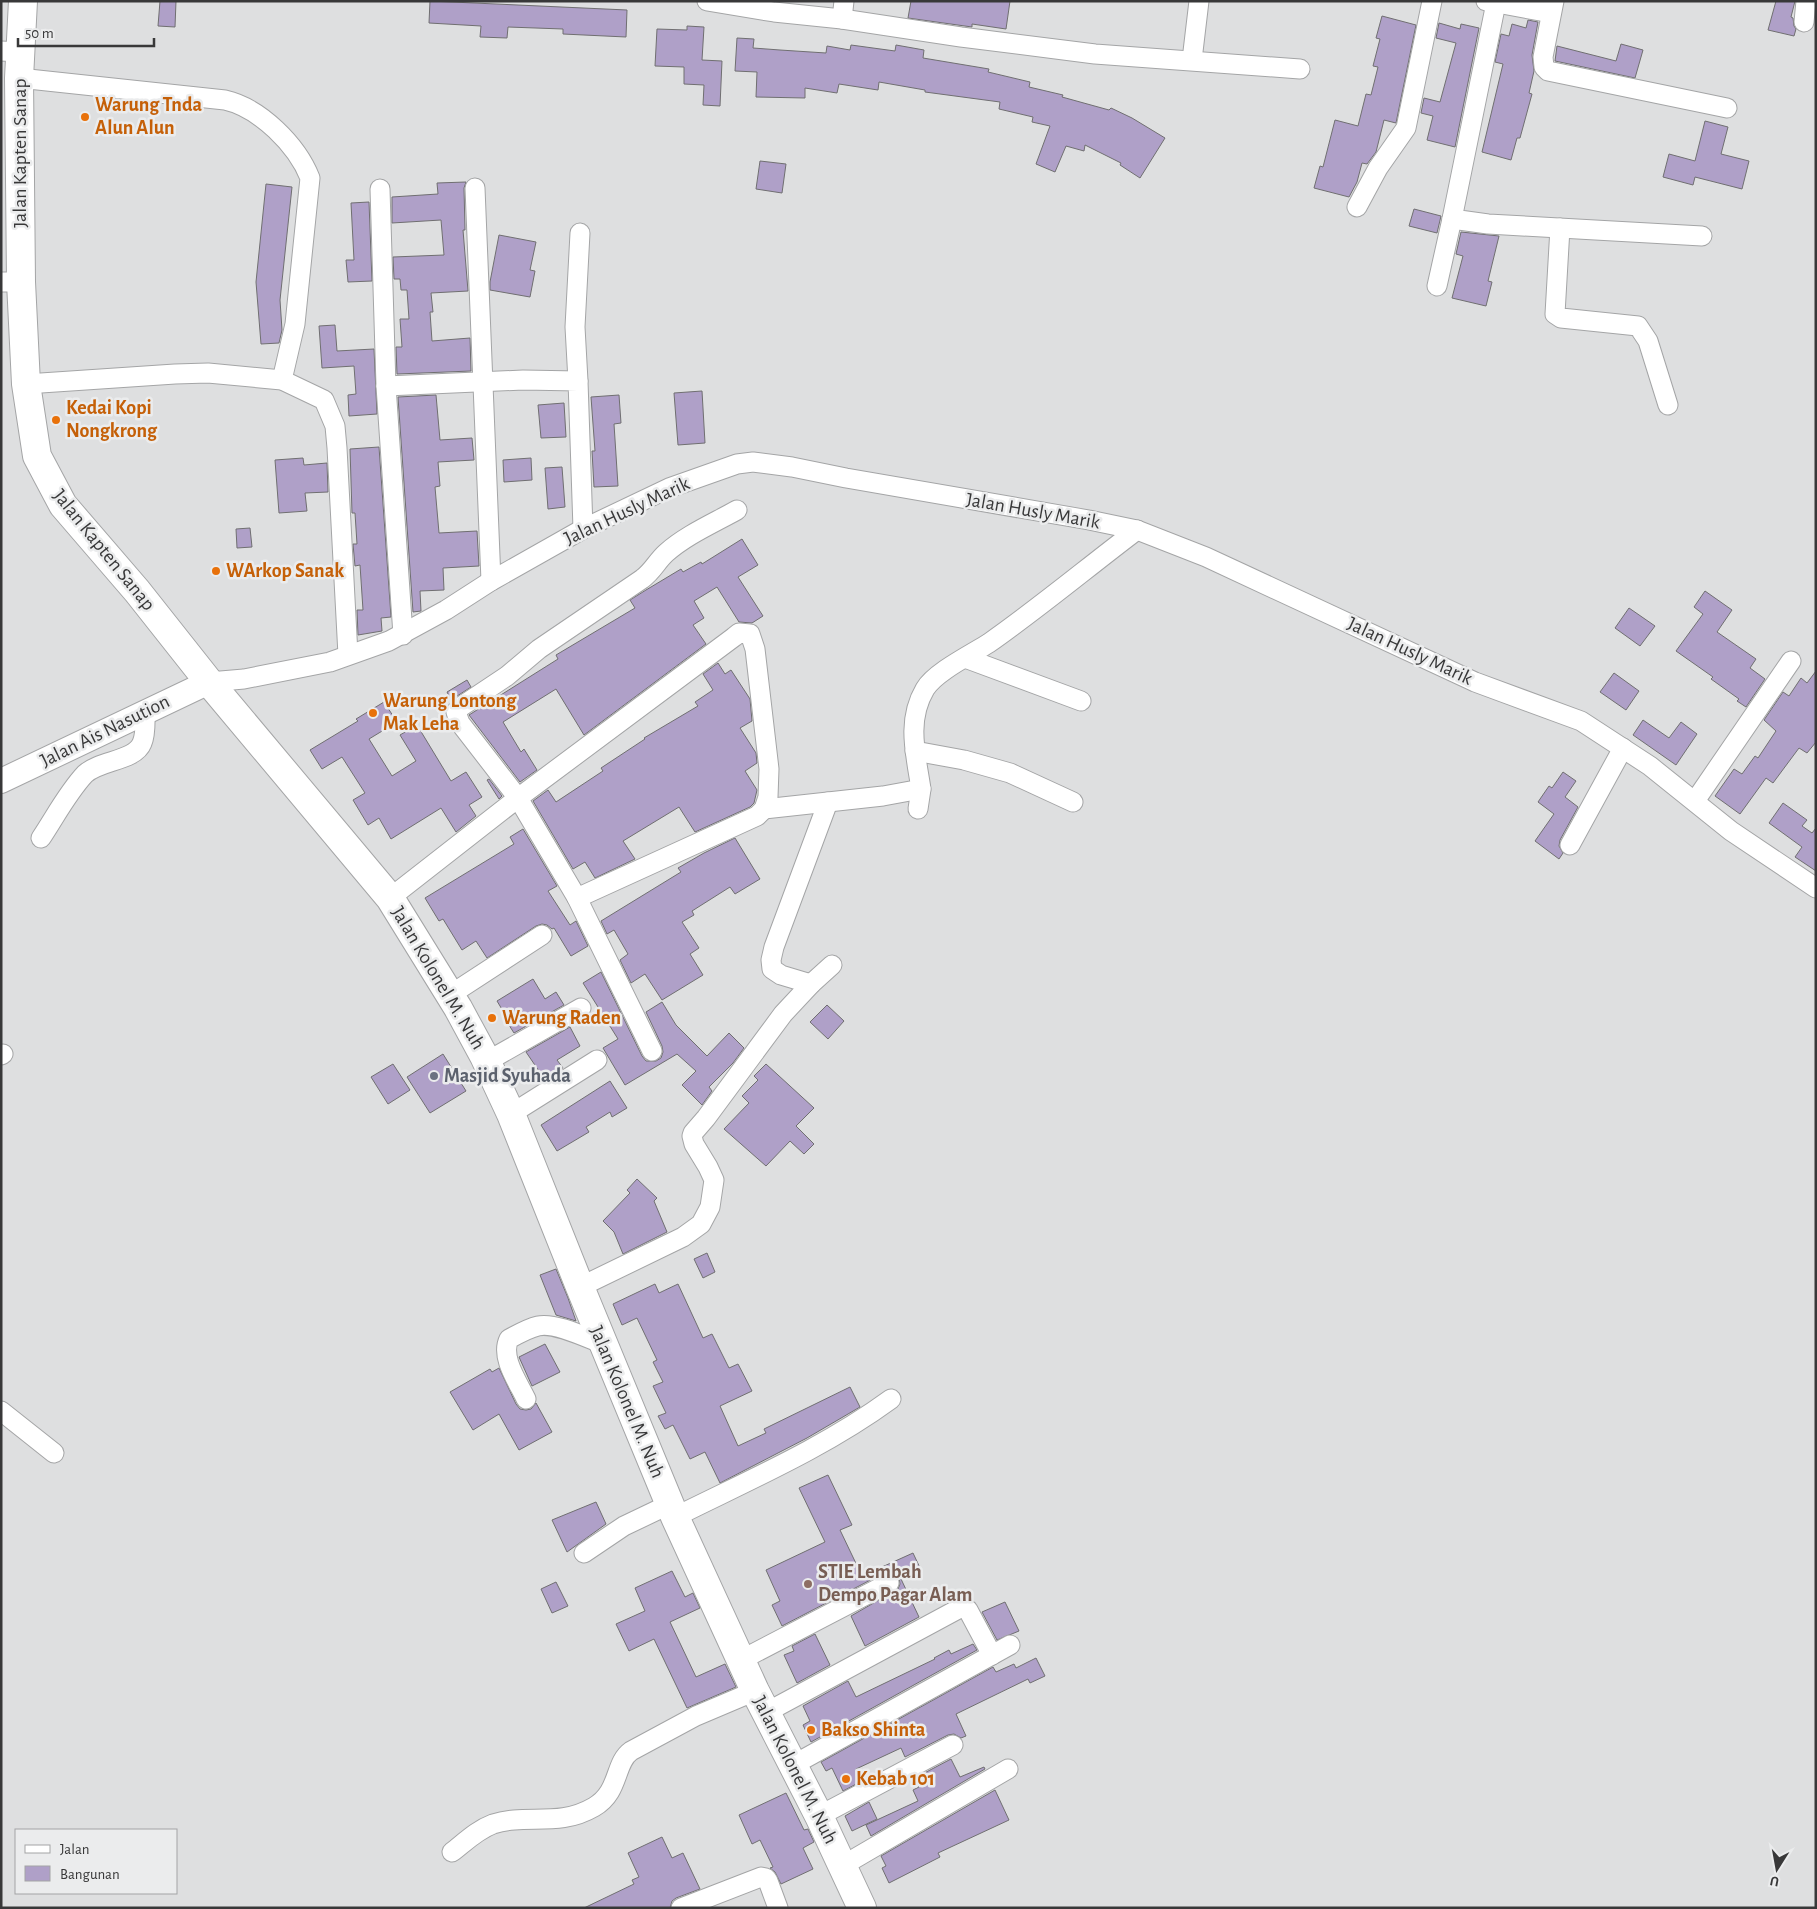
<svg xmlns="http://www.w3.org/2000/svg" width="1817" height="1909" font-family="'Alegreya Sans',sans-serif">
<rect width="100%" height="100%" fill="#dedfe0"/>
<!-- building -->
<g fill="#afa0c8" stroke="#706f71">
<polygon points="160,1 176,1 175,27 158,26"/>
<polygon points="430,1 627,10 626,37 563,34 563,29 508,27 507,38 480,37 481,26 429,23"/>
<polygon points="911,1 1010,1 1006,29 972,24 972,27 908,18"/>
<polygon points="1776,1 1795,1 1791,17 1793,18 1794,26 1796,29 1794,36 1768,30"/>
<polygon points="1382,16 1416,25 1396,123 1384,120 1376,152 1367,164 1362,163 1357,182 1349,197 1314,188 1320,166 1323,167 1335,120 1358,126 1366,94 1371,95 1378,67 1373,66 1380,39 1376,38"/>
<polygon points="1528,20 1538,22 1532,55 1534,71 1529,93 1532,94 1520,138 1517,138 1511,160 1482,152 1503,64 1495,62 1501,34 1509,36 1512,24 1526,28"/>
<polygon points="1439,23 1460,29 1461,24 1479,28 1455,147 1427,140 1433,116 1421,113 1424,98 1440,102 1456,43 1436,38"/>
<polygon points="687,26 704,27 702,60 722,61 720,106 703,105 704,85 684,84 684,67 655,66 657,29 687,30"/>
<polygon points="737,38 754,39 753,48 780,50 826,53 827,46 850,50 851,45 895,51 896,45 924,50 923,58 989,69 988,72 1030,82 1029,87 1063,95 1062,97 1109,110 1111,108 1132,118 1165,138 1140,178 1120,165 1121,163 1085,145 1084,151 1066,146 1055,172 1036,164 1050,126 1032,122 1033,117 999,109 1000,102 925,92 925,90 879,82 878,90 839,84 837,93 805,88 805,98 756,97 757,72 735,71"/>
<polygon points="1621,44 1643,50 1635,78 1555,61 1557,46 1616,61"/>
<polygon points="1705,121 1728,127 1721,154 1749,161 1742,189 1695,177 1693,185 1663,177 1669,154 1695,161"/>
<polygon points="760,161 786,164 782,193 756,189"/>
<polygon points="466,182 464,188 465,230 463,230 468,291 431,293 433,312 430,312 432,341 470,338 471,371 397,374 396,347 402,347 400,319 409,319 407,290 401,290 400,279 394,279 393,257 444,255 441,220 392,223 392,197 438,194 437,183"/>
<polygon points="266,184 292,187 280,300 282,330 279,343 261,344 256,282"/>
<polygon points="369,202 372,281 348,282 346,260 354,260 351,203"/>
<polygon points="1414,209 1441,216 1437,233 1409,226"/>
<polygon points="1461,232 1499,236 1488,281 1492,282 1486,306 1452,298 1463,256 1456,254"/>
<polygon points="499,235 536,242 530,270 535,271 530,297 490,290 490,282"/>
<polygon points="335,325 337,351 374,349 377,414 349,416 348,395 356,394 354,366 322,368 319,326"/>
<polygon points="702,391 705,443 678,445 674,393"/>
<polygon points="436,395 440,440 472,438 474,460 438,462 440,486 435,487 439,533 477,531 479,566 443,568 444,590 420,591 421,611 413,612 398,397"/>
<polygon points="619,395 621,423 614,424 618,486 594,487 592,451 595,451 591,397"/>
<polygon points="564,403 566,437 541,438 538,405"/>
<polygon points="379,447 391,617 381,618 382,631 358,635 357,610 363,610 360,565 355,566 353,544 357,544 355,513 352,513 350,449"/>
<polygon points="303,458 304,465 327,463 328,492 305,493 307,511 279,513 275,460"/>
<polygon points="531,458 532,480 504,482 503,460"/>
<polygon points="562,467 565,507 548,509 545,468"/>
<polygon points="250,528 252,547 237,548 236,529"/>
<polygon points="742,539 758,565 738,577 763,616 752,623 739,622 717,587 694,601 704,618 693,625 706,644 584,735 556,689 503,722 521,752 524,749 537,770 520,782 469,715 558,659 556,655 635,608 630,600 646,590 681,569 683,572 701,562 702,564"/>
<polygon points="1705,591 1732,610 1717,632 1756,659 1750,668 1765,679 1746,707 1737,701 1739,699 1711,679 1713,677 1676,651 1703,614 1694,607"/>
<polygon points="1629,608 1655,626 1640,646 1615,628"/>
<polygon points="718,663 725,674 731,670 750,699 752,721 740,728 756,753 757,763 745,771 757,790 754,803 750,807 695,832 679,807 623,841 635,859 595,878 585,862 573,869 533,801 548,790 556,802 603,771 601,768 645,739 644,738 698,706 695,702 713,690 703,674"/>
<polygon points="1816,671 1816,742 1807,753 1799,748 1773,783 1766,778 1740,814 1715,796 1734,769 1742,774 1755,756 1758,758 1776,731 1764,720 1783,692 1789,696 1801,678 1807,683"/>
<polygon points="1614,673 1639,691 1626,710 1600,692"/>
<polygon points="467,680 471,687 451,700 447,692"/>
<polygon points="384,702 397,722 369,739 392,776 416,761 400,735 417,725 451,781 466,772 482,797 469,805 476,816 456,832 441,808 391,839 379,818 368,825 353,800 365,793 342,757 322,769 310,750 358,721 356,719"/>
<polygon points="1643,720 1669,738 1681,722 1697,734 1676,765 1633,735"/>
<polygon points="1563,772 1576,781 1565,797 1578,807 1560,840 1559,846 1563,853 1559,859 1535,841 1554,814 1538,802 1549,786 1552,788"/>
<polygon points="489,779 502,796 499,799 487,780"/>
<polygon points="1783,803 1807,820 1802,826 1812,833 1816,828 1816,871 1795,857 1802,847 1769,823"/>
<polygon points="523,829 557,886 548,891 570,925 576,921 588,946 571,956 554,928 552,929 547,925 542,924 536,926 487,958 476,941 462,950 443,919 439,921 425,898 514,844 510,837"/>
<polygon points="735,838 760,879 735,894 730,887 692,911 694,915 682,922 699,948 690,954 703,975 662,1000 645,974 631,983 620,960 628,954 614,930 607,934 601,921 681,872 678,868 704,853"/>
<polygon points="601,972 642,1056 646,1061 656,1061 661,1058 663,1052 662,1046 646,1012 662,1002 676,1025 707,1056 729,1033 744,1048 733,1063 709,1087 712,1091 702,1105 682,1085 696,1071 677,1054 625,1085 603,1048 618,1039 583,983"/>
<polygon points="533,979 545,999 556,992 564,1005 514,1033 507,1022 509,1021 497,1001"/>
<polygon points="827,1005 844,1021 828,1039 810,1022"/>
<polygon points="570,1027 580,1046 557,1060 563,1068 538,1084 534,1078 541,1074 526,1052"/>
<polygon points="443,1054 466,1091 430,1113 407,1077"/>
<polygon points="393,1064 410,1090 388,1104 371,1077"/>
<polygon points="766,1064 814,1108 796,1126 814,1144 804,1154 790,1141 766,1166 724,1129 749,1103 742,1096 758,1080 754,1076"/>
<polygon points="610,1081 627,1108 612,1117 610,1112 586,1127 589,1132 557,1151 541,1125"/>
<polygon points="637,1179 657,1198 654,1201 667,1232 623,1254 614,1232 603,1221 630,1193 627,1190"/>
<polygon points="707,1253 715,1272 703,1278 694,1259"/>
<polygon points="556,1269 568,1298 576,1321 556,1315 540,1275"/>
<polygon points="655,1284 659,1293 678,1284 703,1338 712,1334 729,1368 738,1364 752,1391 720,1406 738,1446 766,1433 764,1429 850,1387 860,1407 807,1438 720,1483 705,1452 690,1459 673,1425 665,1429 658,1416 666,1413 653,1386 663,1382 653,1362 657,1360 637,1318 622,1325 613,1304"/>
<polygon points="545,1344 560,1372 532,1386 519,1357"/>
<polygon points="499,1368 516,1404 520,1409 526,1410 531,1409 536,1403 552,1432 519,1450 499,1414 473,1430 450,1392 490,1369 492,1372"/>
<polygon points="828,1475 852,1525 840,1530 862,1576 913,1553 921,1570 901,1579 919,1617 865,1646 851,1616 898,1589 900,1584 899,1578 895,1573 889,1572 884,1573 782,1626 772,1605 780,1601 766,1570 825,1542 799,1488"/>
<polygon points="596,1502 606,1524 567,1552 552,1520"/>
<polygon points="672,1571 685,1597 693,1593 700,1608 670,1622 696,1677 725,1664 736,1687 687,1708 654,1639 629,1651 616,1624 645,1611 635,1588"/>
<polygon points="556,1582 568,1606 552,1613 541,1589"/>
<polygon points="1005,1602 1019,1631 997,1640 982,1612"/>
<polygon points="815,1634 830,1665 797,1683 784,1655 794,1651 792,1646"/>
<polygon points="973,1644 977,1650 811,1742 803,1725 810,1721 803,1706 848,1681 856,1697 935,1659 934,1658 949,1650 951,1654"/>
<polygon points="1036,1658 1045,1676 1030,1683 1028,1679 956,1714 966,1736 961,1738 954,1734 948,1735 905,1757 901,1748 856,1769 862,1781 843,1791 832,1768 826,1771 821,1762 993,1667 996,1672 1014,1664 1016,1668"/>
<polygon points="951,1759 960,1777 984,1767 985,1769 871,1836 866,1825 918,1801 913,1790 919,1787 915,1778"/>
<polygon points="995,1790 1009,1820 938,1853 940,1857 889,1883 882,1868 886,1866 881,1856"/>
<polygon points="786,1793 804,1830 808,1829 814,1842 803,1848 813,1869 781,1884 775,1872 770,1868 773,1867 760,1840 752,1844 739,1815"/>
<polygon points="869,1802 877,1819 852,1831 845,1816"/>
<polygon points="662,1837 672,1858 683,1853 700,1889 676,1898 672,1901 670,1908 584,1908 634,1884 632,1880 639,1877 628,1853"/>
</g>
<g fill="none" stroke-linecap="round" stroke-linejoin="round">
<!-- minor casing -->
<g stroke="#a4a5a6" stroke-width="21">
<g id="minor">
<polyline points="707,1 774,12 842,19 961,37 1095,54 1300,69"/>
<polyline points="1486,1 1551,13"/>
<polyline points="1554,1 1543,57 1544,67 1548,71 1727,108"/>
<polyline points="1496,3 1452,219 1488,224 1702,236"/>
<polyline points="842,19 844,1"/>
<polyline points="1804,22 1806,1"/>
<polyline points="1,51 20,52"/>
<polyline points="1192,60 1199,1"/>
<path d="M19,78L225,100C260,108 297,145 310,178L295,324L282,380"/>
<polyline points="475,188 491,581"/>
<polyline points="380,189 386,386 403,635"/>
<polyline points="1357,207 1378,168 1406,128 1432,1"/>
<polyline points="1560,228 1555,314 1561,318 1638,326 1648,341 1668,405"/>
<polyline points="1,282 21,282"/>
<polyline points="1437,286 1452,219"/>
<polyline points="578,381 575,327 580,233"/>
<polyline points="26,384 175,374 208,373 282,380 324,400 335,426 337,448 348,655"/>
<polyline points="386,386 523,380 578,381 583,529"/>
<polyline points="965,658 1081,701"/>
<polyline points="209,682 244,679 330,662 389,641 446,610 491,581 583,529 669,488 737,464 753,462 792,467 846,478 1089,520 1137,530 1206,557 1475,682 1581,721 1650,766 1731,831 1816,888"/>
<polyline points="915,751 964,760 1010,773 1073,802"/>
<polyline points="1695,801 1791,661"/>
<path d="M764,809L883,796L921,789C916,755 906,721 925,689C935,672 972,654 989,643C1039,608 1088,567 1137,530"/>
<polyline points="918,809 921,789"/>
<path d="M41,838C55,817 68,792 85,774C100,760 135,761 142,743C146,734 145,722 145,712"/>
<polyline points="1570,845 1623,748"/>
<polyline points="390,898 518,798 734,637 739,633 750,634 755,649 769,769 768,797 764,809 757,816 577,898"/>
<polyline points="811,984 781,975 772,969 771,960 774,947 828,802"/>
<polyline points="450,995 542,935"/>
<path d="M652,1051L577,898L518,798L460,723L456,712L459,708L507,676L539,649L642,579C653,571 657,561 666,553C686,535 714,523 737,510"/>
<polyline points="1,1055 3,1054"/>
<polyline points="486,1062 581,1008"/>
<polyline points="511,1114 597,1060"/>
<polyline points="580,1287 683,1237 701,1224 710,1207 714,1180 708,1167 694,1144 692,1136 693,1133 706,1118 783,1014 811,984 832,965"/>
<path d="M526,1399C518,1382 500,1357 509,1339C518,1334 529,1328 538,1326C555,1322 587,1338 603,1344"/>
<polyline points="1,1411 54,1453"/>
<path d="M675,1517C749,1480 824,1448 891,1399"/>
<polyline points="584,1553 624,1526 670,1504"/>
<polyline points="741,1660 889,1583"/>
<polyline points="767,1712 962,1607 968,1610 992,1655"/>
<polyline points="793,1765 1010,1645"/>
<polyline points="819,1816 953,1745"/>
<path d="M452,1852C465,1842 477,1830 493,1824C527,1813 558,1828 594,1807C620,1792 614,1763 631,1751L696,1716L755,1691"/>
<polyline points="842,1866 1008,1769"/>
<polyline points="681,1908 761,1877 766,1878 768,1881 778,1908"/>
</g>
</g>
<!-- tertiary casing -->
<g stroke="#a4a5a6" stroke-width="26">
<polyline id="tertiary" points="1,781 209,682"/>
</g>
<!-- primary casing -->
<g stroke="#a4a5a6" stroke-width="30">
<polyline id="primary" points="23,1 19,78 21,282 26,384 37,456 63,505 137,591 209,682 390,898 458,1008 484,1056 511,1114 580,1287 675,1517 755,1691 819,1816 862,1908"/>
</g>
<!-- minor -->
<use href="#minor" stroke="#fff" stroke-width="19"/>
<!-- tertiary -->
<use href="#tertiary" stroke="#fff" stroke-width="24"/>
<!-- primary -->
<use href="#primary" stroke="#fff" stroke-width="28"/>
</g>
<!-- markers -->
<g fill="#e8710a" stroke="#ebeced" stroke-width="2">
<circle cx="85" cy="117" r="5"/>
<circle cx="56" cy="420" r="5"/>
<circle cx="216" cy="571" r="5"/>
<circle cx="373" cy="713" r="5"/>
<circle cx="492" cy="1018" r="5"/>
<circle cx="811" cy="1730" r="5"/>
<circle cx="846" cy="1779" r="5"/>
</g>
<circle fill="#6b7280" stroke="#ebeced" stroke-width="2" cx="434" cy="1076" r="5"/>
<circle fill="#8d6e63" stroke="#ebeced" stroke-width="2" cx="808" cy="1584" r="5"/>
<g text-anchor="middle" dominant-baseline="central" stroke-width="5" stroke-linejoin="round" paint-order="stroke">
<!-- food labels -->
<g font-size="20" font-weight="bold" fill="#c56008" stroke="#ebeced" text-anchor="start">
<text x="95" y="105">Warung Tnda<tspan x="95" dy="23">Alun Alun</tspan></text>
<text x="66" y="408">Kedai Kopi<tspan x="66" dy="23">Nongkrong</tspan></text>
<text x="226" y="571">WArkop Sanak</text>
<text x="383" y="701">Warung Lontong<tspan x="383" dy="23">Mak Leha</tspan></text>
<text x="502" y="1018">Warung Raden</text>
<text x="821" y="1730">Bakso Shinta</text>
<text x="856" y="1779">Kebab 101</text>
</g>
<!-- street labels -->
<g font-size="20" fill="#383839" stroke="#ebeced">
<text transform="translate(20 153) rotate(-90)">Jalan Kapten Sanap</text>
<text transform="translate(627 511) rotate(-25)">Jalan Husly Marik</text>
<text transform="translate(1033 511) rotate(10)">Jalan Husly Marik</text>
<text transform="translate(104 550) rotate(51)">Jalan Kapten Sanap</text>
<text transform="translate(1410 651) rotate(25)">Jalan Husly Marik</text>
<text transform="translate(105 731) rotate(-26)">Jalan Ais Nasution</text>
<text transform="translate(438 978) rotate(59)">Jalan Kolonel M. Nuh</text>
<text transform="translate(627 1402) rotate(67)">Jalan Kolonel M. Nuh</text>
<text transform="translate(795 1770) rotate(63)">Jalan Kolonel M. Nuh</text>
</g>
<!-- worship labels -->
<g font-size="20" font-weight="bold" fill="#5b616d" stroke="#ebeced" text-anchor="start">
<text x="444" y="1076">Masjid Syuhada</text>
</g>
<!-- education labels -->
<g font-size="20" font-weight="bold" fill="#785e54" stroke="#ebeced" text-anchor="start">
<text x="818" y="1572">STIE Lembah<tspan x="818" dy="23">Dempo Pagar Alam</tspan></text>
</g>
</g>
<!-- border -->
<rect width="1817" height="1909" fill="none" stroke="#383839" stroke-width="5"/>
<!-- legend -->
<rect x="15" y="1829" width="162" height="65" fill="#ebeced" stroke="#a3a4a5"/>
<rect x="25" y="1845" width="25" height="8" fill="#ffffff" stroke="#a3a4a5"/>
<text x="60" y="1854" font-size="15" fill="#383839">Jalan</text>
<rect x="25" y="1866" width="25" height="15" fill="#afa0c8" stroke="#a3a4a5"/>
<text x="60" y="1879" font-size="15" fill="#383839">Bangunan</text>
<!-- north arrow -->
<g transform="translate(1777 1869) rotate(191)" stroke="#ebeced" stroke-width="4" paint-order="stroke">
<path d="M0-4L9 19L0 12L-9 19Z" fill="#383839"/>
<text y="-8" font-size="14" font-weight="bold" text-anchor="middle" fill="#383839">U</text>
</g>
<!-- scale -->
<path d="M18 38v8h136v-8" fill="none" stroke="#383839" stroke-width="2.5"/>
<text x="25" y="38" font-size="15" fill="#383839" stroke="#ebeced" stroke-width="4" paint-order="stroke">50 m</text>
</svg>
